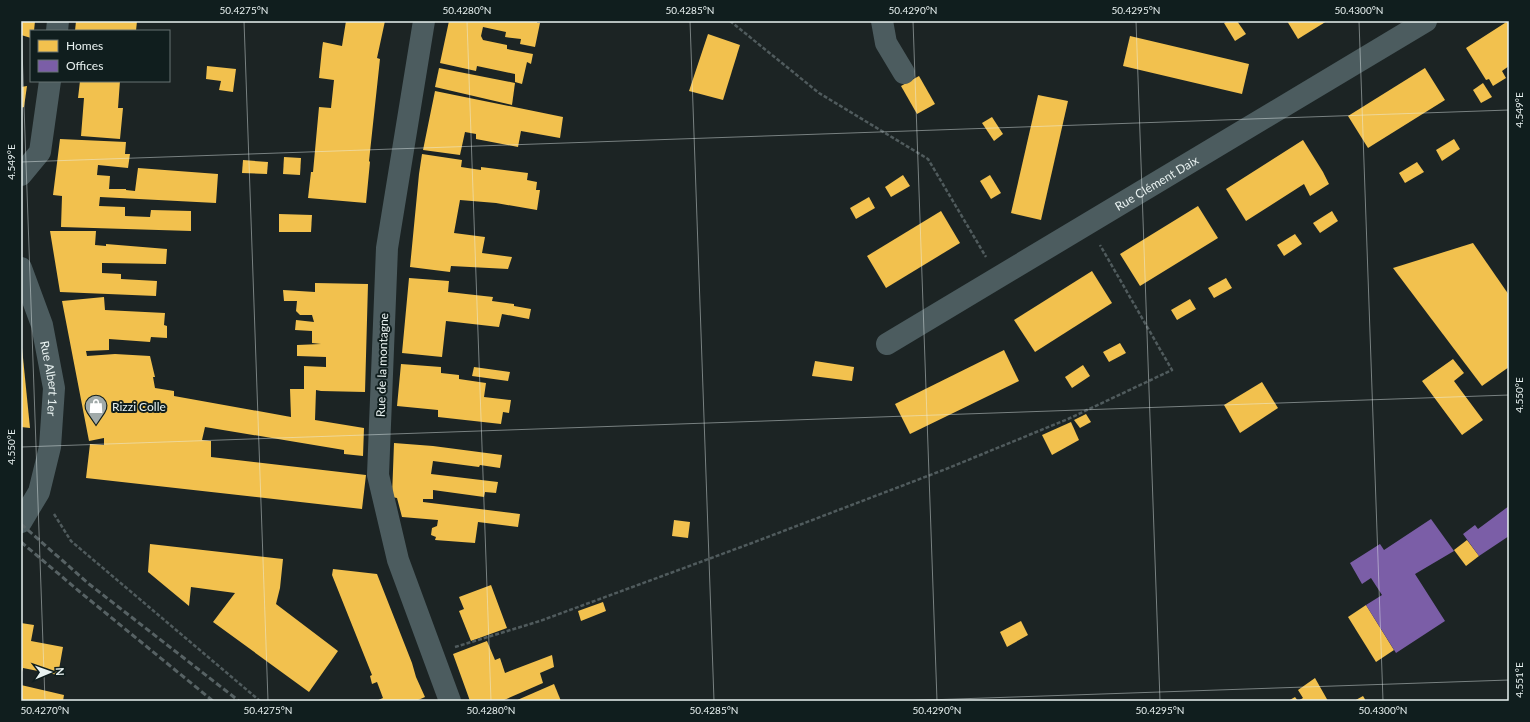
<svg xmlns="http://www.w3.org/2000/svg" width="1530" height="722" font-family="Lato,sans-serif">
<rect width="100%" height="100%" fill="#1c2424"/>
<!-- homes -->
<g fill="#f2c14e">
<polygon points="21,21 35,21 34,31 31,31 31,38 21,35"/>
<polygon points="76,21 137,21 136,31 75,31"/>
<polygon points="346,21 385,21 377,58 380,59 369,161 370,162 366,203 308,198 311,172 313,172 319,107 331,108 334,80 319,78 322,49 323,42 342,46"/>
<polygon points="449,21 537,21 537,23 540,23 535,47 520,44 521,39 505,37 506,32 483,27 481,36 483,40 507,45 507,49 533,54 531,64 527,62 522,84 515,82 515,74 477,66 476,71 440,63"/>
<polygon points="1228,21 1237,21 1246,34 1235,41 1224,23"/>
<polygon points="1287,21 1327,21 1298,39"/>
<polygon points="1508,21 1509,21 1509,66 1502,71 1506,78 1493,86 1489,79 1486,80 1466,48"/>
<polygon points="708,34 740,45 723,100 689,91"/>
<polygon points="1130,36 1249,64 1242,94 1123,66"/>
<polygon points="207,66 236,69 233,92 219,90 221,81 206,79"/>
<polygon points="439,68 515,83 512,105 435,87"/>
<polygon points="1425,68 1445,100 1368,148 1348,116"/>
<polygon points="919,76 935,104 917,114 901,86"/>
<polygon points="80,81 120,81 118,108 123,108 120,139 81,136 84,98 78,98"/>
<polygon points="1483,83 1492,97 1481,103 1473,90"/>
<polygon points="27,86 24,107 21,108 21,87"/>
<polygon points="435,91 563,117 560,138 521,131 518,147 476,139 476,134 465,132 460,155 423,150"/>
<polygon points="1038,95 1068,101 1041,220 1011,213"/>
<polygon points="992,117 1003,134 994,141 982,123"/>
<polygon points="60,139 126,142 125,154 130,154 128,168 98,165 97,175 110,176 109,189 126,189 126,190 135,191 138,168 218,174 216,203 100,197 99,206 125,207 125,216 150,217 151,210 191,211 191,231 61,227 62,196 53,195"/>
<polygon points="1454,139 1460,149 1442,161 1436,150"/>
<polygon points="1303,140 1323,172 1329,184 1310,196 1304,184 1246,221 1226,189"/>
<polygon points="422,154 462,160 461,167 481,170 481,167 528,173 527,180 537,182 536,190 540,190 537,210 496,203 460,200 454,233 485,237 482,253 512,257 508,269 451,266 450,272 410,267 419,174"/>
<polygon points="284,157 301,158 300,175 283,174"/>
<polygon points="243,160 268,162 267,174 242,173"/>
<polygon points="1417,162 1424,172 1405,183 1399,173"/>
<polygon points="903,175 910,186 891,197 885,187"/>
<polygon points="990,175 1001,193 991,199 980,181"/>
<polygon points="869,197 875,208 856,219 850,208"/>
<polygon points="1198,206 1218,238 1140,286 1120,254"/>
<polygon points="941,211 960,243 886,288 867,256"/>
<polygon points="1332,211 1338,221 1320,233 1313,223"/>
<polygon points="279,214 312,215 311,232 279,232"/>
<polygon points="50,231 96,231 95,245 106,246 106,244 167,249 166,264 102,263 102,273 121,274 121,279 157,281 156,296 60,292"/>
<polygon points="1295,234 1302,244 1284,256 1277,245"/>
<polygon points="1473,243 1509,295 1509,367 1482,386 1393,268"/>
<polygon points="1092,271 1112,303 1035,352 1014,320"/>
<polygon points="409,278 449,281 448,292 493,297 492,301 514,304 514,306 531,309 529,319 502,314 499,327 446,321 442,357 402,353"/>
<polygon points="1226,278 1232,288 1214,298 1208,288"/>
<polygon points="315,283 368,284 365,392 321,391 316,390 315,420 364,428 363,456 344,454 344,450 205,427 202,440 211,441 211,457 366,475 362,509 86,478 90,444 104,445 104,438 89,441 62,301 104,297 105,310 165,313 164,325 167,326 167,338 151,337 150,342 109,339 109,350 86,351 87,356 115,354 150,356 155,377 153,377 155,388 174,391 174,396 291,417 290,389 304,389 304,366 326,367 326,357 297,356 297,345 321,344 312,343 312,331 295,330 296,320 314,322 312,315 300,315 296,311 297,301 284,301 283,290 315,292"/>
<polygon points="1190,299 1196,309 1177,320 1171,310"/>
<polygon points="1120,343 1126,353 1109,362 1103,352"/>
<polygon points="21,348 22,348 30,428 21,427"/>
<polygon points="1004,350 1019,381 910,434 895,404"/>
<polygon points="1453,359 1464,373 1454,381 1483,420 1462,435 1422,381"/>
<polygon points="815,361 854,367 852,381 812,376"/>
<polygon points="401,364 441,367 441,373 459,375 459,379 486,383 484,397 511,400 509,413 503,412 501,424 438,417 438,410 397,406"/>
<polygon points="1083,365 1090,376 1072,388 1065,377"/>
<polygon points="474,367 510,372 508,381 472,376"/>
<polygon points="1262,382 1278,408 1240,433 1224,405"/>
<polygon points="1086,414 1091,422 1080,428 1074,420"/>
<polygon points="1071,422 1079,440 1052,455 1042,435"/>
<polygon points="394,443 433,446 502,455 500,468 480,465 479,467 433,461 431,474 498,482 496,493 485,492 484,497 433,490 433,499 423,499 423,502 520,514 518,527 478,522 475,543 435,540 436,537 431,535 432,528 437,526 438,520 402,517 397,498 392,497"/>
<polygon points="674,520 690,522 688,538 672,536"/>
<polygon points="1467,540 1479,556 1466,566 1454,550"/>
<polygon points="150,544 283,559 280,588 276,604 338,651 309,692 213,622 235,593 191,587 189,606 148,572"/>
<polygon points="333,569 377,574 412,663 416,677 425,697 416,701 376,701 383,698 377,682 372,684 370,676 372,675 332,575"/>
<polygon points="491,585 507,628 471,641 459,611 464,609 459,597"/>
<polygon points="603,602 606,611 581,621 578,611"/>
<polygon points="1366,605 1394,650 1376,662 1348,617"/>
<polygon points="1021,621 1028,635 1007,647 1000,632"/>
<polygon points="21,623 34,625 31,641 63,647 58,675 23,668 21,676"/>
<polygon points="487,641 495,660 500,658 505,673 552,655 554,667 540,673 543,683 502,701 470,701 453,654"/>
<polygon points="1315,678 1328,701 1288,701 1295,697 1298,701 1303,698 1298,690"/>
<polygon points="554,684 561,701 515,701"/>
<polygon points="21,685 64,695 63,701 21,701"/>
<polygon points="1363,696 1366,701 1354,701"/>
</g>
<!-- offices -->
<g fill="#7b5ea7">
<polygon points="1509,506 1509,536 1479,556 1463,534 1475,525 1478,529"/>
<polygon points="1431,519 1454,551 1415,574 1445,621 1396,653 1366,605 1382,595 1371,578 1362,584 1350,563 1380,544 1384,550"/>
</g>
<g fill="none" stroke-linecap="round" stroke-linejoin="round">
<!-- path -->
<g stroke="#505b5d" stroke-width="2.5" stroke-dasharray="4 2" stroke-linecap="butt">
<polyline points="730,21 819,93 928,159 986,257"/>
<polyline points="54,514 71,541 260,701"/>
<polyline points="455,647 540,621 752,543 946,469 1068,419 1172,370 1100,245"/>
</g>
<!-- minor -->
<g stroke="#4c5c5f" stroke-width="22">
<polyline points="424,21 387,248 378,475 398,560 450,701"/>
<polyline points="882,21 886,43 904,73"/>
<polyline points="57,31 58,21"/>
<polyline points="21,175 40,152 50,81"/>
<path id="s1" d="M21,268L42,325L54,388L50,447L39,492L21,522"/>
<path id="s2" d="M887,344L1426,21"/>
</g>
<!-- rail -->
<g stroke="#576264" stroke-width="3" stroke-dasharray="6 3" stroke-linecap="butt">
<polyline points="21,524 89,584 239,701"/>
<polyline points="21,542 80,592 213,701"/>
</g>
</g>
<!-- ticks -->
<path fill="none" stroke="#e9f2f1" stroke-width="1" stroke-opacity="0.45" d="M21,21L45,701M244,21L268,701M467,21L491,701M690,21L714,701M913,21L937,701M1136,21L1160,701M1359,21L1383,701M21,162L1509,110M21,447L1509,395M898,701L1509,680"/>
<!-- icons -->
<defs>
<g id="shop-pin" transform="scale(1.15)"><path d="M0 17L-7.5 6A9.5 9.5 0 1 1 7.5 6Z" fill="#a1aaa9" stroke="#101e1e"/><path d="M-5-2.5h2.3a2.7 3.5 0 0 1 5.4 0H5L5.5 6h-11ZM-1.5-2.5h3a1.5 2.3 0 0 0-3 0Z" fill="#fff"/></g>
</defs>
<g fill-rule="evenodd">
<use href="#shop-pin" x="96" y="406"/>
</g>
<g text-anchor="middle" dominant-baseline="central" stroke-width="4" stroke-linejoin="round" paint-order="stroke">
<!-- street labels -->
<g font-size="12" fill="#e9f2f1" stroke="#101e1e">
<text stroke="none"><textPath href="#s2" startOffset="314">Rue Clément Daix</textPath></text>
<text transform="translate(382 365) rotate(-88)">Rue de la montagne</text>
<text stroke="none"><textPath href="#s1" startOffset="115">Rue Albert 1er</textPath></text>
</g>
<!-- poi labels -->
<g font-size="12" fill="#e9f2f1" stroke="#101e1e" text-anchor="start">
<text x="112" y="406">Rizzi Colle</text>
</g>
</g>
<!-- border -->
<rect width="1530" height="722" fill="none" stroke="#101e1e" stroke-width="44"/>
<!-- legend -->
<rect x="30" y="30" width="140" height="52" fill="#101e1e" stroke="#677372"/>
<rect x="38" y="40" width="20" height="12" fill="#f2c14e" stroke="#677372"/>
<text x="66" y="50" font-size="12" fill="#e9f2f1">Homes</text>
<rect x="38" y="60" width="20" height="12" fill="#7b5ea7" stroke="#677372"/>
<text x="66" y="70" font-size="12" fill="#e9f2f1">Offices</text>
<!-- north arrow -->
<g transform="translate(50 672) rotate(88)" stroke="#101e1e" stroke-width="3" paint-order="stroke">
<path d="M0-3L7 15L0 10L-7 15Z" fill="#e9f2f1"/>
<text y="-6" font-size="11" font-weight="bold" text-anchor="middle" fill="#e9f2f1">N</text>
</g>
<rect x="22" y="22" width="1486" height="678" fill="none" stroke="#e9f2f1" stroke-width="1.5"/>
<g font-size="10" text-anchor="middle" fill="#e9f2f1">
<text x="244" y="14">50.4275°N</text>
<text x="467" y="14">50.4280°N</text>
<text x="690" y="14">50.4285°N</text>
<text x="913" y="14">50.4290°N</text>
<text x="1136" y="14">50.4295°N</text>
<text x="1359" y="14">50.4300°N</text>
<text transform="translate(1519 110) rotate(-90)" y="4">4.549°E</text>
<text transform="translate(11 162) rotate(-90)" y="4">4.549°E</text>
<text transform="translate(1519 395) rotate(-90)" y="4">4.550°E</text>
<text transform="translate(11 447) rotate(-90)" y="4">4.550°E</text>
<text transform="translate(1519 680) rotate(-90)" y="4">4.551°E</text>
<text x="45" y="714">50.4270°N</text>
<text x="268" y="714">50.4275°N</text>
<text x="491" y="714">50.4280°N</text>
<text x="714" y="714">50.4285°N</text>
<text x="937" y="714">50.4290°N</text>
<text x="1160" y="714">50.4295°N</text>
<text x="1383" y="714">50.4300°N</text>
</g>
</svg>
